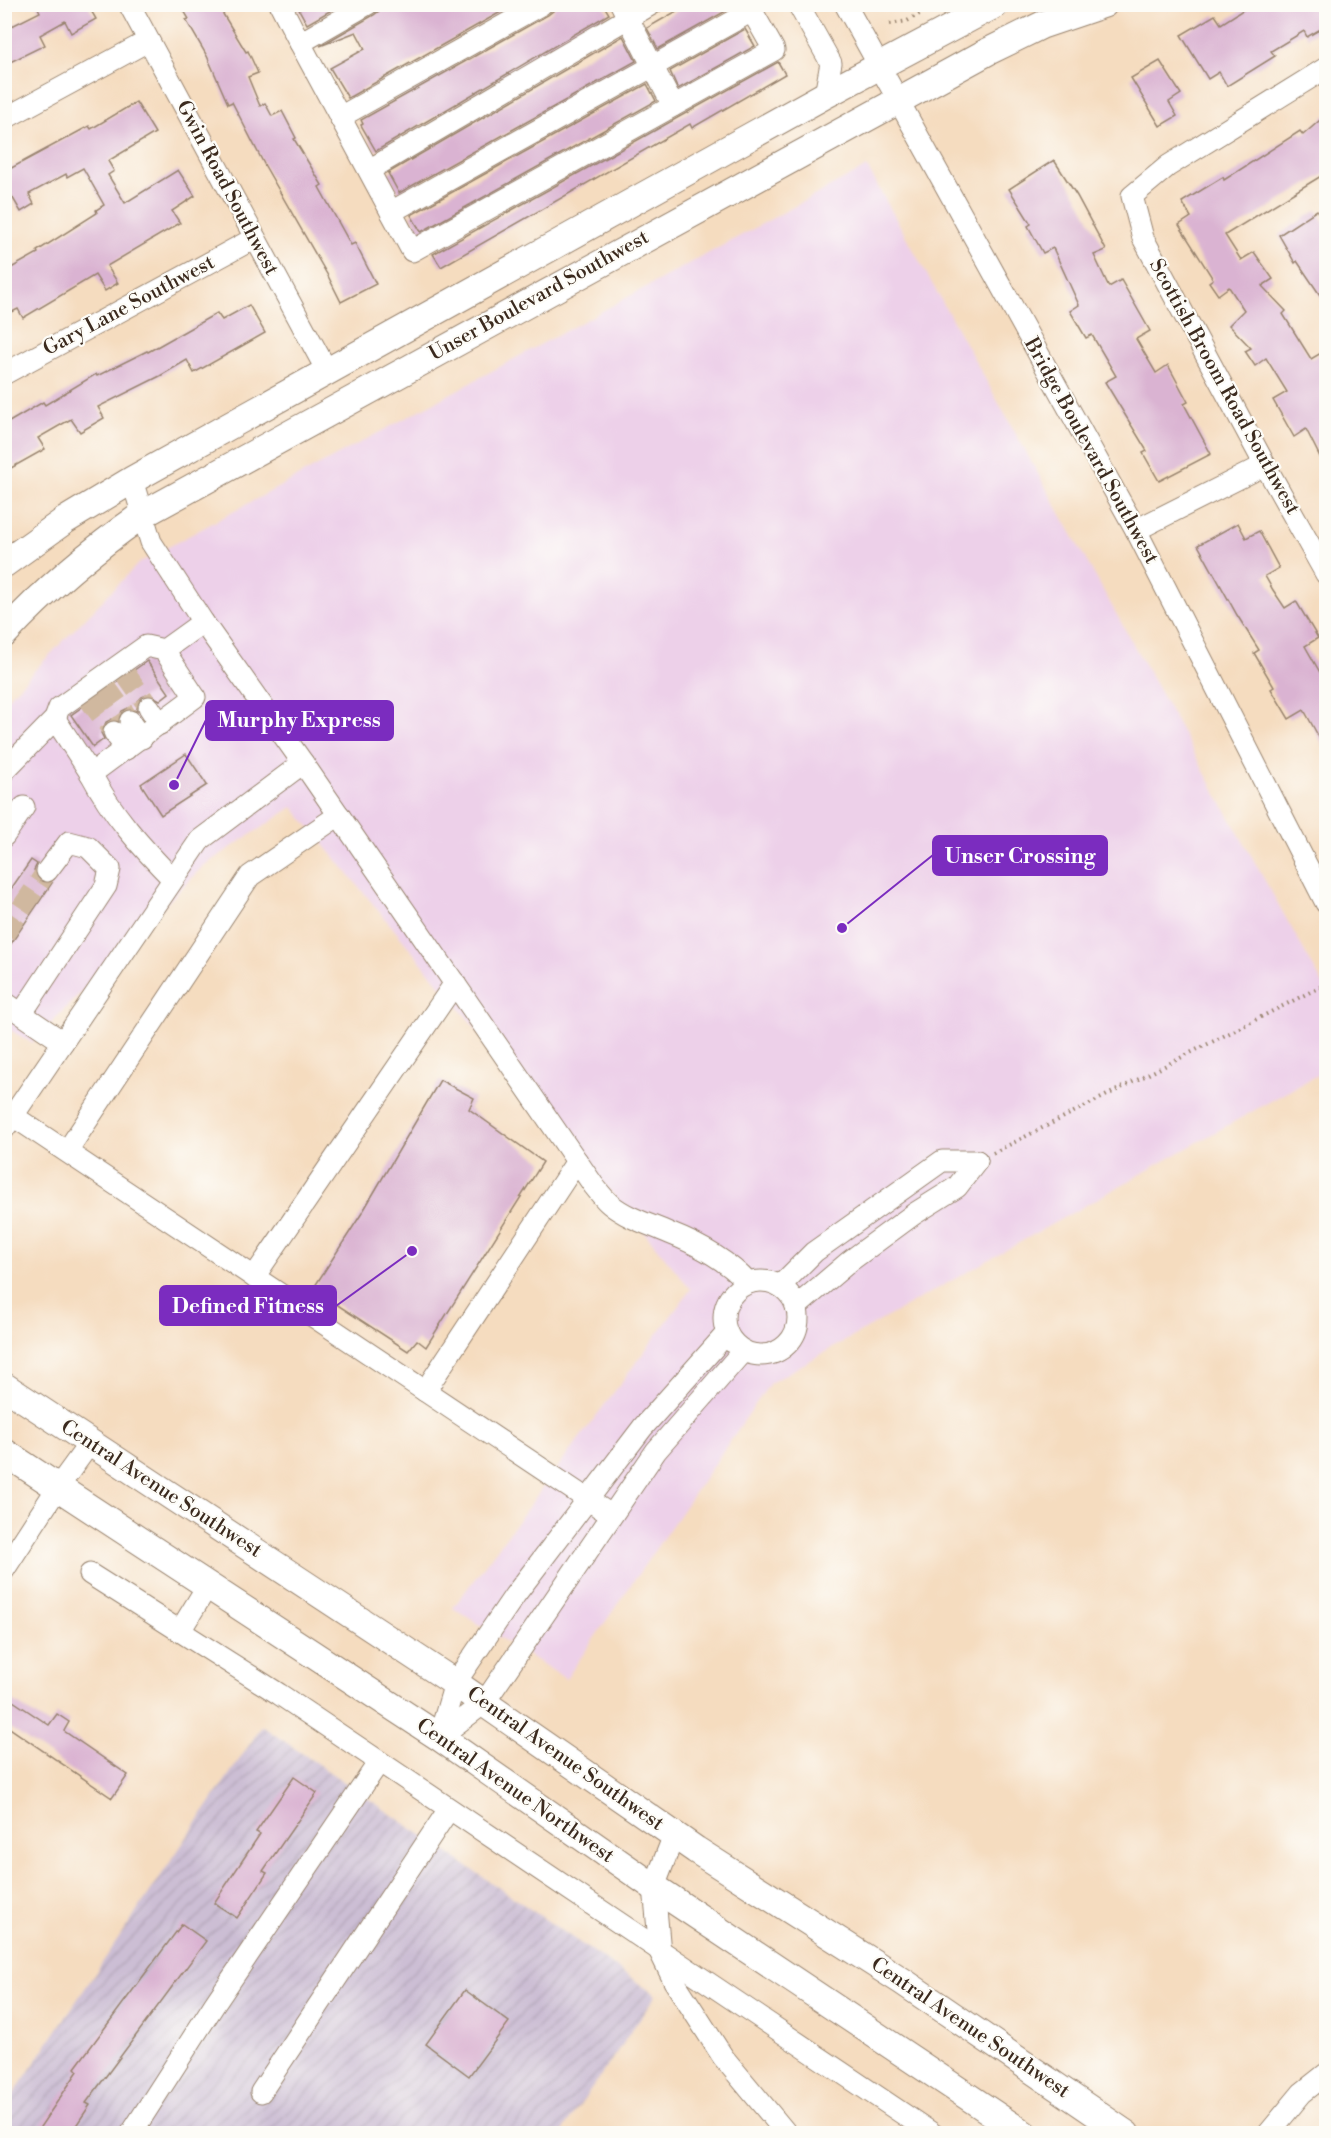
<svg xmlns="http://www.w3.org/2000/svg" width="1331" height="2138" font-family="'Libre Bodoni',serif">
<defs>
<pattern id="industrial-furrows" width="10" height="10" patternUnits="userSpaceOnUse" patternTransform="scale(1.5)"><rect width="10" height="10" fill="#ccbed4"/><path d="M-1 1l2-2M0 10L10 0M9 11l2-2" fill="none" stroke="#b0a3b6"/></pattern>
</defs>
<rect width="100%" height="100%" fill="#fdfcf7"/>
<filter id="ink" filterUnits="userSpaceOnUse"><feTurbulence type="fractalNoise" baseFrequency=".0167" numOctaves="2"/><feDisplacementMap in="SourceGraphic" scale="12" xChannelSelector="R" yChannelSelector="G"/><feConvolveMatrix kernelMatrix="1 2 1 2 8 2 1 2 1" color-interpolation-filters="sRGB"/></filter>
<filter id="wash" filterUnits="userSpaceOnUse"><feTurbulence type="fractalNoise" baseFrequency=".008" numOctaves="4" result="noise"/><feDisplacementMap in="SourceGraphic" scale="24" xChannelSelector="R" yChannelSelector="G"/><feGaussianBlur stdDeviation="1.35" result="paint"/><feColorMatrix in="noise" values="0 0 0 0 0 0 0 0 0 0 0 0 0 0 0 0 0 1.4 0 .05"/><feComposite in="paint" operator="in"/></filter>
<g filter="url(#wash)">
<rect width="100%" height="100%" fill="#f5dcbf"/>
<!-- built -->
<polygon fill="#edd0e9" points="867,167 1326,990 1326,1070 770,1383 566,1679 453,1608 691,1289 293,807 203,866 32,1043 5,1027 4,702 139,563"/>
<!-- industrial -->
<polygon fill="url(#industrial-furrows)" points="262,1726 656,1995 561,2133 5,2134 5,2107"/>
<g id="blocks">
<!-- building -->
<g fill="#dab3d2">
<polygon points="36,4 94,4 89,7 96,19 71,33 65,21 40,35 45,45 4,65 4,30 40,12"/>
<polygon points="180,4 217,4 246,52 248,51 258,73 248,77 260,106 265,103 272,116 282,111 296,138 294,139 322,185 319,187 351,245 355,243 376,284 341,302 328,276 265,166 232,102 228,104 207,56 186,20 189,19"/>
<polygon points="296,4 342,4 307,24"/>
<polygon points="381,4 515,4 348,98 330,68 365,49 356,32 320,46 374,15 379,11"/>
<polygon points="555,4 603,4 609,14 376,151 361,125 363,124 361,120 548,15 553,11"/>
<polygon points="689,4 731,4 733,7 658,49 647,28"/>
<polygon points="1252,4 1326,4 1326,26 1307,37 1304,31 1271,51 1275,56 1227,86 1219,72 1208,79 1181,35 1215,15 1221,24"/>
<polygon points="745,29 755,46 678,89 670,71"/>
<polygon points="623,36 636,61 399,193 388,173"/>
<polygon points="1160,61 1181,94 1169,102 1177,116 1160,126 1131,78"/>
<polygon points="778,62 785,74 692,128 690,124 441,267 433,254"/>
<polygon points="647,84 656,101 421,232 411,215"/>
<polygon points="136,102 155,133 108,161 114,171 108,175 125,203 178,170 195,196 172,211 180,223 107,266 118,283 105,291 95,275 23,318 18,309 4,316 4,272 38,253 37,251 97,213 96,210 104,205 83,168 67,177 66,174 29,194 34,204 21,212 4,183 4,172 89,126 91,129"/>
<polygon points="1326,115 1326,173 1225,235 1241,260 1254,252 1273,279 1262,286 1286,311 1283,314 1311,359 1321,353 1326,362 1326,469 1306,429 1294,437 1273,400 1287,392 1266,358 1255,366 1245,351 1251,348 1229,325 1244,310 1229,287 1218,295 1209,282 1213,279 1179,225 1191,217 1182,202 1223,177 1224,180 1300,131 1303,135"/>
<polygon points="1054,160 1077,196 1106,250 1094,255 1109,287 1121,280 1150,331 1136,339 1156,373 1168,365 1188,402 1184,404 1211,454 1159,481 1143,453 1147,451 1105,382 1116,376 1092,335 1086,338 1070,311 1079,305 1053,248 1043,253 1028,226 1031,224 1009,189"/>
<polygon points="1317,210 1326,227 1326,304 1297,261 1295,263 1279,235"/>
<polygon points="249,305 265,333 194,373 187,360 160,376 98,407 104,418 80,432 71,419 38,438 45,449 4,472 4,425 43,402 45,405 96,374 97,376 147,351 148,352 217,313 222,320"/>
<polygon points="1238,523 1246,538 1259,531 1279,568 1265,576 1273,590 1285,608 1296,601 1318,638 1305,646 1326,683 1326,750 1304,710 1289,719 1271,689 1274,687 1254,653 1259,650 1237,615 1198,545"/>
<polygon points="147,661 169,693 160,700 149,694 142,697 137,702 137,711 128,708 122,711 118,720 112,719 106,722 101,733 104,739 93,747 71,715"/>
<polygon points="186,754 207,785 161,815 141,784"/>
<polygon points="31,860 37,864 34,870 39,881 45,884 52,883 4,954 4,899"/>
<polygon points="440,1080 474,1098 469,1109 543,1162 426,1347 417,1340 408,1351 313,1289 362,1213"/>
<polygon points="4,1695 49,1725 57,1714 69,1722 64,1731 128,1775 112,1798 4,1724"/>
<polygon points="294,1777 317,1793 263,1871 267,1873 237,1918 214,1903 260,1834 256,1832"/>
<polygon points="182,1924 206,1941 86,2103 90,2105 71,2133 36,2133 78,2071 75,2068"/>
<polygon points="465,1990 509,2022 469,2076 426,2044"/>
</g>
</g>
</g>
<g filter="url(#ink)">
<use href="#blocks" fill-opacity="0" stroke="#98836e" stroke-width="1.5"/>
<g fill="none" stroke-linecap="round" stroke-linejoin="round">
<!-- minor-tunnel -->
<g stroke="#d0b89f" stroke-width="21" stroke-dasharray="21 10" stroke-linecap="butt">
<polyline points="124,672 149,707"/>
<polyline points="105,686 130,721"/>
<polyline points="88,698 114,732"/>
<polyline points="4,934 47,871"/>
</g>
<!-- minor casing -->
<g stroke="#98836e" stroke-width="23">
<g id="minor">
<polyline points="129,4 327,371"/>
<polyline points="280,4 300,43 368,4"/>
<polyline points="621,4 628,18 652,4"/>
<polyline points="798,4 831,63 825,95"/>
<polyline points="845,4 1136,530 1326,903"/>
<polyline points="300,43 340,117 542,4"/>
<polyline points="1326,68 1168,166 1132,196 1143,238 1265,465 1326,574"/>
<polyline points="340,117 412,251 774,50 748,4"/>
<polyline points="4,119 148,41"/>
<polyline points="369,170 628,18 673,106"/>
<polyline points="391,212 752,11"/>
<polyline points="4,374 255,238"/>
<path d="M132,480L151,542L203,622L303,763L594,1186C599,1192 604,1199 610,1204C627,1218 649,1224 669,1233C697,1244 728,1261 748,1283"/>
<polyline points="1136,530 1265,465"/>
<path d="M164,650L195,697L91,774C112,814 141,847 173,879"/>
<polyline points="149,707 160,724"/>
<polyline points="55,719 91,774"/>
<polyline points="130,721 142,738"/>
<polyline points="114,732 126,749"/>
<polyline points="4,771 55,719 59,708 146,646 164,650 203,622"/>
<polyline points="4,836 24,807"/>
<polyline points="4,1002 63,1042"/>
<polyline points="22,1013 106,886 110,869 88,847 69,842 47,871"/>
<polyline points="4,1110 611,1515"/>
<polyline points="4,1129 200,840 303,763"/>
<polyline points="67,1151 250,876 339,815"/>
<polyline points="254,1277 455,983"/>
<circle cx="761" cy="1318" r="37"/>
<polyline points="780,1286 814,1252 942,1161 977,1161"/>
<polyline points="796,1307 850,1261 914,1214 957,1187 977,1161"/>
<polyline points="425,1391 577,1161"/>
<polyline points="4,1570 58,1487 90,1443"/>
<polyline points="90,1574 279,1694 933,2134"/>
<polyline points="180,1631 208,1585"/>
<polyline points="439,1737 455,1683 515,1595 643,1427 727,1333"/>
<polyline points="439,1737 484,1703 656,1451 743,1351"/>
<polyline points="674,1835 654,1887 660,1952 674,1981 723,2057 787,2134"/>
<polyline points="261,2092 449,1809"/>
<polyline points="131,2134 214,2005 379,1762"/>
<polyline points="1268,2134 1302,2093 1326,2074"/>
</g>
</g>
<!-- major casing -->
<g stroke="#98836e" stroke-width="29">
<g id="major">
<polyline points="4,564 64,521 132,480 825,95 996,4"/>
<path d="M4,634C46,589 92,550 142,515L987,52L1042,25L1104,4"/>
<polyline points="4,1386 455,1683 696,1850 902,1981 1126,2134"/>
<polyline points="4,1452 439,1737 654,1887 1024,2134"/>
</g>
</g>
<!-- path -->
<g stroke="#98836e" stroke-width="4" stroke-dasharray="1.5 4.5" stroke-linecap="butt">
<polyline points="890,24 907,21 937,4"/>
<polyline points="993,1153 1326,984"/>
</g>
<!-- minor -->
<use href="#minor" stroke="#fff" stroke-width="21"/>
<!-- major -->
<use href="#major" stroke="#fff" stroke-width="27"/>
</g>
</g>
<g text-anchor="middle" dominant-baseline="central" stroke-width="4.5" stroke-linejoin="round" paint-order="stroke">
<!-- street labels -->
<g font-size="20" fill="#3b2a1e" stroke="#fdfcf7">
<text transform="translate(227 188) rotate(62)">Gwin Road Southwest</text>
<text transform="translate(539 296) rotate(-29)">Unser Boulevard Southwest</text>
<text transform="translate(129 306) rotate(-28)">Gary Lane Southwest</text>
<text transform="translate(1224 387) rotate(61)">Scottish Broom Road Southwest</text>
<text transform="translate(1091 451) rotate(61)">Bridge Boulevard Southwest</text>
<text transform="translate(161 1489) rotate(33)">Central Avenue Southwest</text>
<text transform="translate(565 1759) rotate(35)">Central Avenue Southwest</text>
<text transform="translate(515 1791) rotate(35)">Central Avenue Northwest</text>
<text transform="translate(970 2028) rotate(34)">Central Avenue Southwest</text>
</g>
</g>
<!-- callouts -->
<path fill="none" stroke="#7b2cbf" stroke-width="2" d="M174 785L206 720M842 928L933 855M412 1251L336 1306"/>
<g fill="#7b2cbf" stroke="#fdfcf7" stroke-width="2">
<circle cx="174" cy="785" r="6"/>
<circle cx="842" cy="928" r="6"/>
<circle cx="412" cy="1251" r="6"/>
</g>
<g fill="#7b2cbf" stroke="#7b2cbf" stroke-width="2">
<rect x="206" y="701" width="187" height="39" rx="6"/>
<rect x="933" y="836" width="174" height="39" rx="6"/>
<rect x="160" y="1286" width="176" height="39" rx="6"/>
</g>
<g font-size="21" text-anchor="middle" font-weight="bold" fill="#fff">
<text x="299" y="727">Murphy Express</text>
<text x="1020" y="863">Unser Crossing</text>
<text x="248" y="1313">Defined Fitness</text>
</g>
<!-- margin -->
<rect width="1331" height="2138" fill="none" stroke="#fdfcf7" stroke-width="24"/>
</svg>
